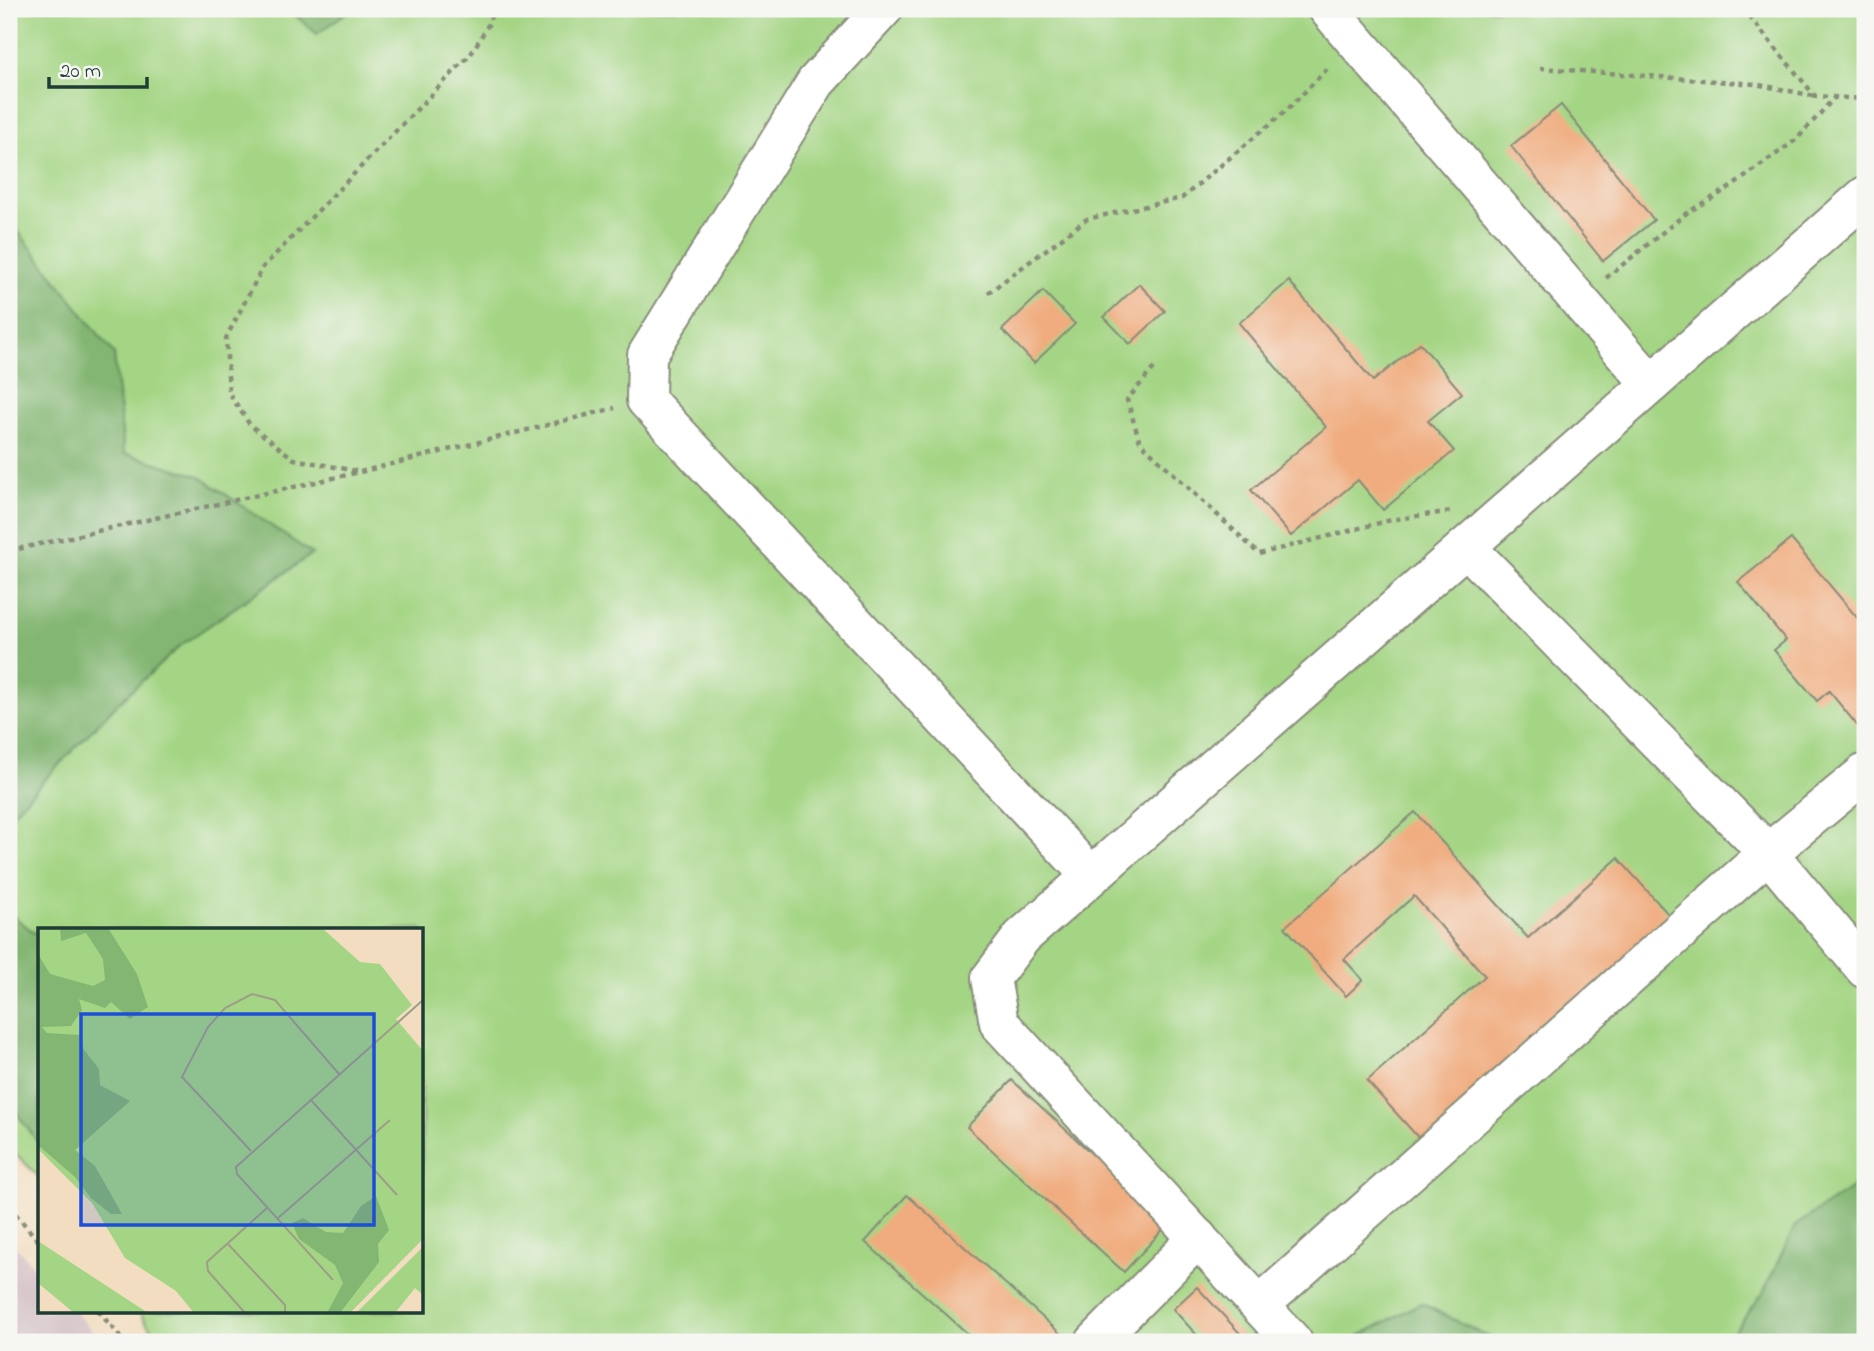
<svg xmlns="http://www.w3.org/2000/svg" width="1874" height="1351" font-family="'Indie Flower',sans-serif">
<rect width="100%" height="100%" fill="#f6f6f2"/>
<filter id="ink" filterUnits="userSpaceOnUse"><feTurbulence type="fractalNoise" baseFrequency=".0143" numOctaves="2"/><feDisplacementMap in="SourceGraphic" scale="14" xChannelSelector="R" yChannelSelector="G"/><feConvolveMatrix kernelMatrix="1 2 1 2 8 2 1 2 1" color-interpolation-filters="sRGB"/></filter>
<filter id="wash" filterUnits="userSpaceOnUse"><feTurbulence type="fractalNoise" baseFrequency=".00686" numOctaves="4" result="noise"/><feDisplacementMap in="SourceGraphic" scale="28" xChannelSelector="R" yChannelSelector="G"/><feGaussianBlur stdDeviation="1.57" result="paint"/><feColorMatrix in="noise" values="0 0 0 0 0 0 0 0 0 0 0 0 0 0 0 0 0 1.4 0 .05"/><feComposite in="paint" operator="in"/></filter>
<g filter="url(#wash)">
<rect width="100%" height="100%" fill="#f2ddc0"/>
<!-- industrial -->
<polygon fill="#d2bec3" points="9,1239 40,1274 40,1311 74,1311 102,1342 9,1342"/>
<!-- green -->
<polygon fill="#a4d584" stroke="#62895c" stroke-width="2" points="9,9 1865,9 1865,1342 159,1342 139,1311 422,1311 422,929 40,929 40,1178 9,1147"/>
<!-- forest -->
<g fill="#83b672" stroke="#517a53" stroke-width="2">
<polygon points="288,9 351,9 317,34"/>
<polygon points="9,195 18,231 114,354 124,453 199,476 312,554 181,645 117,704 9,817"/>
<polygon points="9,913 40,937 40,1145 9,1103"/>
<polygon points="1865,1179 1865,1342 1726,1342 1763,1293 1795,1226"/>
<polygon points="1421,1303 1498,1342 1353,1342 1352,1340"/>
</g>
<g id="blocks">
<!-- building -->
<g fill="#f0ac7e">
<polygon points="1561,105 1654,220 1603,261 1511,146"/>
<polygon points="1289,281 1373,381 1420,343 1462,393 1428,421 1454,451 1383,510 1358,480 1291,536 1251,490 1326,427 1239,323"/>
<polygon points="1139,284 1165,311 1130,344 1104,317"/>
<polygon points="1043,291 1075,324 1034,363 1002,330"/>
<polygon points="1791,539 1865,627 1865,735 1829,691 1817,701 1774,650 1786,640 1738,582"/>
<polygon points="1415,812 1528,938 1618,858 1677,924 1426,1146 1367,1081 1485,976 1414,896 1344,959 1363,980 1346,996 1285,927"/>
<polygon points="1012,1080 1168,1224 1124,1272 967,1127"/>
<polygon points="907,1195 1062,1335 1056,1342 977,1342 865,1242"/>
<polygon points="1197,1287 1248,1342 1203,1342 1173,1309"/>
</g>
</g>
</g>
<g filter="url(#ink)">
<use href="#blocks" fill-opacity="0" stroke="#888d7a" stroke-width="2"/>
<g fill="none" stroke-linecap="round" stroke-linejoin="round">
<!-- minor casing -->
<g stroke="#888d7a" stroke-width="42">
<g id="minor">
<polyline points="883,9 816,82 647,355 646,400 1091,876"/>
<polyline points="1328,9 1651,384"/>
<polyline points="1466,547 1768,853 1865,969"/>
<polyline points="1260,1305 1768,853 1865,773"/>
<polyline points="1095,1342 1198,1238"/>
<polyline points="1293,1342 999,1023 991,978 1022,937 1865,196"/>
</g>
</g>
<!-- path -->
<g stroke="#888d7a" stroke-width="4.5" stroke-dasharray="5 5" stroke-linecap="butt">
<polyline points="1743,9 1815,96 1865,99"/>
<polyline points="1540,68 1755,84 1815,96"/>
<polyline points="1606,278 1688,212 1731,187 1797,139 1835,97"/>
<polyline points="988,293 1087,219 1182,198 1288,109 1327,69 1331,68"/>
<polyline points="1154,368 1127,400 1140,442 1259,554 1391,520 1451,511"/>
<polyline points="356,471 294,459 250,425 229,393 226,338 263,267 471,54 491,20 490,9"/>
<polyline points="9,551 360,472 615,408"/>
<polyline points="9,1206 40,1243"/>
<polyline points="98,1311 125,1342"/>
</g>
<!-- minor -->
<use href="#minor" stroke="#fff" stroke-width="38"/>
</g>
</g>
<!-- overview -->
<g transform="translate(38 928)">
<rect width="385" height="385" fill="#f2ddc0"/>
<path d="M0,0H284L322,34L342,36L374,77L358,91L385,123V311L312,385H156L138,363L87,330L54,275L0,221ZM0,313L110,385H36L0,355ZM385,319V367L377,360L357,385H318Z" fill="#a4d584"/>
<path d="M22,0H70L99,46L110,79L92,91L73,74L67,80L41,71L44,82L33,98L4,99L9,105L42,107L46,122L61,141L62,157L92,173L37,222L57,238L84,286H73L53,270L37,249L0,217V26L12,46L55,58L67,52L65,31L48,5L23,13ZM338,268L351,302L340,316L341,334L302,385H289L305,355L297,337L261,311L254,295L265,290L288,304L305,305L323,278Z" fill="#83b672"/>
<path fill="none" stroke="#9e9d88" stroke-width="2" d="M272,171L359,267M213,223L144,149L170,99L187,80L214,66L237,72L301,146M240,290L352,192M190,316L247,377V385M295,352L199,246L198,239L385,72M207,385L170,343L169,334L230,279"/>
<path fill="#1d4ed8" fill-opacity="0.15" stroke="#1d4ed8" stroke-width="3.5" d="M43,86H336V297H43Z"/>
<rect width="385" height="385" fill="none" stroke="#1f3d34" stroke-width="3.5"/>
</g>
<!-- margin -->
<rect width="1874" height="1351" fill="none" stroke="#f6f6f2" stroke-width="35"/>
<!-- scale -->
<path d="M49 77v10h98v-10" fill="none" stroke="#1f3d34" stroke-width="3.5"/>
<text x="60" y="77" font-size="21" fill="#1f3d34" stroke="#f6f6f2" stroke-width="5" paint-order="stroke">20 m</text>
</svg>
